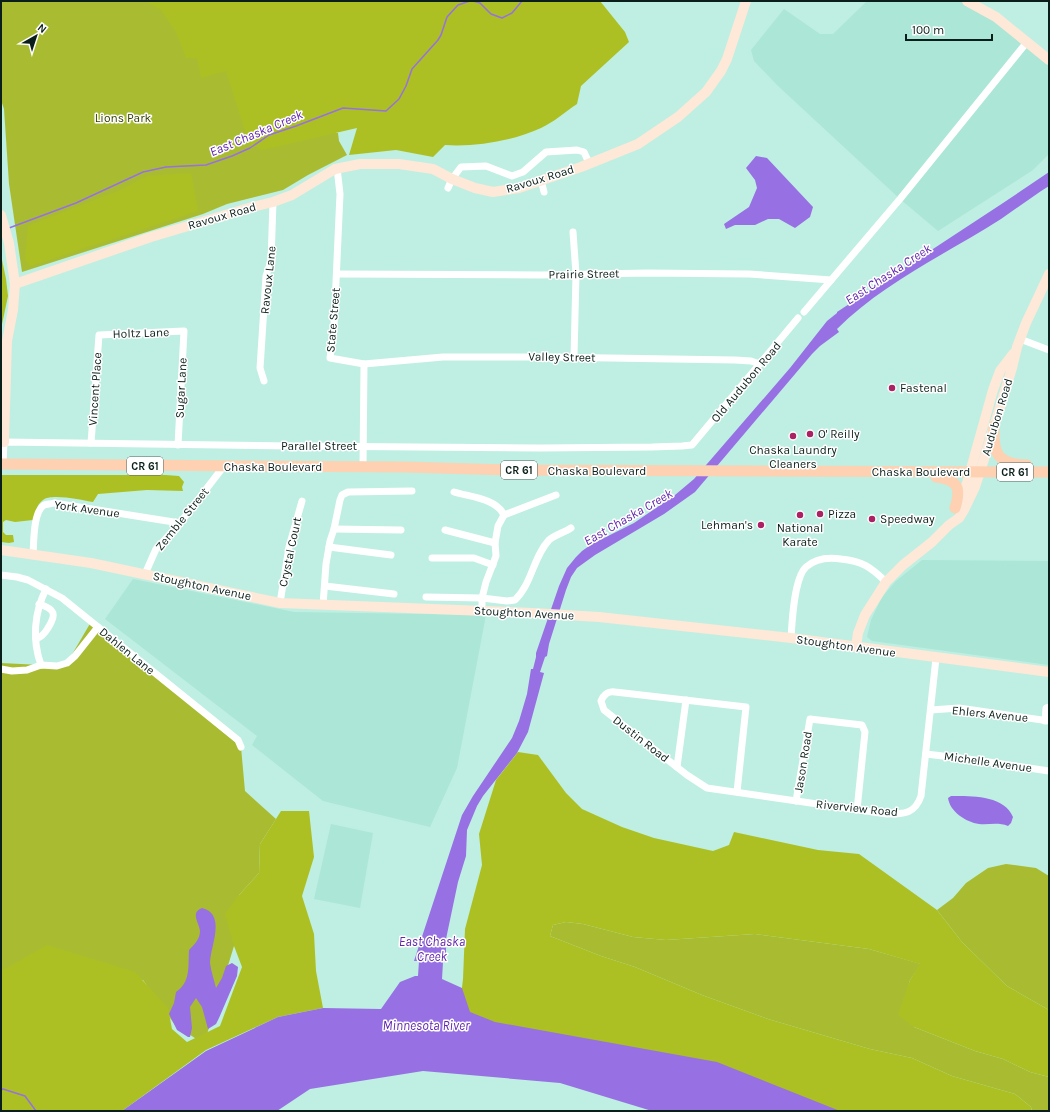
<svg xmlns="http://www.w3.org/2000/svg" width="1050" height="1112" font-family="Karla,sans-serif">
<rect width="100%" height="100%" fill="#beefe2"/>
<!-- built -->
<g fill="#abe6d7">
<polygon points="867,1 964,1 1049,59 1049,154 1033,170 938,231 900,199 777,85 754,61 751,50 784,9 820,34 833,34"/>
<polygon points="922,560 1049,561 1049,665 872,641 867,637 871,620 882,597 896,581"/>
<polygon points="133,579 294,612 486,615 457,768 430,827 323,801 252,745 257,736 105,619"/>
<polygon points="331,824 373,833 360,908 314,899"/>
</g>
<!-- green -->
<g fill="#a9bc31">
<polygon points="1,1 260,1 335,133 338,133 339,141 347,155 308,175 283,190 227,204 203,214 22,272 9,184 4,109 1,100"/>
<polygon points="91,622 241,747 245,791 276,819 260,844 259,873 239,895 234,946 204,1044 175,1025 143,980 1,971 1,663 41,665 67,663"/>
<polygon points="1006,864 1036,868 1049,876 1049,1010 1007,986 962,942 937,910 953,898 966,883 988,868"/>
<polygon points="566,922 583,924 633,937 666,940 755,934 869,949 921,964 910,980 907,992 914,1027 975,1051 1003,1059 1030,1072 1049,1077 1049,1111 1032,1111 1031,1107 1015,1094 952,1076 912,1058 870,1049 768,1019 702,995 635,967 601,956 550,936 553,925"/>
</g>
<!-- forest -->
<g fill="#acc023">
<path d="M145,1H600L625,32L629,42L581,86L577,104C565,112 554,122 541,128C513,141 476,147 445,145L433,157L396,150L349,155L357,128L262,150L249,143L226,71L201,78L197,58H186L176,32L161,10Z"/>
<polygon points="191,173 198,211 30,266 25,260 28,226 118,191 147,176"/>
<polygon points="1,255 6,279 8,296 1,329"/>
<path d="M1,475H166L179,476L184,482L182,487L183,491L147,490L98,494L93,502C82,500 51,493 43,500C37,504 35,513 33,520L15,522L6,520L3,522V532L6,535H13L14,542L9,543L1,542Z"/>
<polygon points="518,752 538,755 566,793 582,809 622,827 654,838 713,851 729,845 734,832 818,850 859,854 937,910 962,942 1007,986 1049,1010 1049,1077 1030,1072 1003,1059 975,1051 914,1027 898,1015 910,980 920,964 869,949 755,934 666,940 633,937 583,924 566,922 553,925 550,936 601,956 635,967 702,995 768,1019 870,1049 912,1058 952,1076 1015,1094 1031,1107 1032,1111 836,1111 497,1027 465,1014 461,996 463,979 465,929 482,865 479,834 496,780"/>
<polygon points="281,811 309,811 314,857 302,896 314,934 316,971 323,1008 278,1017 206,1050 122,1111 1,1111 1,971 47,945 135,972 168,1008 172,1029 187,1042 220,1026 242,967 234,946 225,914 239,895 259,873 260,844"/>
</g>
<!-- water -->
<g fill="#9770e3">
<polygon points="756,156 767,158 813,207 810,217 795,228 779,219 768,219 755,225 735,225 726,229 724,224 749,207 757,188 755,180 746,168"/>
<path d="M1049,172V186C1033,196 1017,208 1001,219C946,254 883,283 837,329L839,332L820,346L812,354L695,492L664,514L595,555L577,568L571,577L566,590L549,644L547,656L545,657L540,672L544,673L528,732L517,753L483,796L477,806L467,830L466,856L458,882L446,939V962H443L442,979L462,988L470,1012L495,1022L717,1062L840,1111H652L560,1083L423,1071L310,1089L277,1111H122L206,1051L278,1017L323,1008L381,1009L400,982L415,976H418L419,961H414L462,815L473,796L512,738L519,721L527,694L531,669H533L536,657V653L559,586L567,568L576,557L582,551L592,544L634,523L675,495L694,479L790,368L827,321L837,313V312L1000,205Z"/>
<path d="M951,796C971,796 1004,795 1013,817L1011,823L1008,826C998,822 989,825 979,824C966,822 950,812 948,798Z"/>
<path d="M202,908C227,914 210,947 210,963C211,971 214,980 216,988L222,978L226,966L232,963L238,967L237,976L219,1018L216,1024L208,1029L202,1007L196,998L190,1007L192,1028L190,1037H188L177,1030L169,1014L174,1003L176,992C191,982 188,966 189,950C194,945 200,939 200,931C199,922 190,913 202,908Z"/>
</g>
<g fill="none" stroke-linecap="round" stroke-linejoin="round">
<!-- stream -->
<g stroke="#9770e3" stroke-width="1.5">
<polyline points="473,1 480,3 491,14 502,18 512,13 522,1"/>
<polyline points="9,228 76,203 143,172 166,167 206,165 232,156 250,148 269,135 296,126 343,108 386,111 399,99 406,86 412,69 438,40 441,35 447,17 458,5 470,1"/>
<polyline points="1,1090 3,1089 25,1096 36,1111"/>
</g>
<!-- street -->
<g stroke="#fff" stroke-width="7">
<polyline points="337,168 340,194 334,326 330,358 364,364 443,357 546,357 735,360 751,361 760,364"/>
<polyline points="541,180 544,192"/>
<polyline points="448,188 452,179 461,167 486,166 512,176 523,172 546,152 577,150 584,152 589,163"/>
<polyline points="573,232 576,274 574,357"/>
<polyline points="337,274 541,275 648,273 749,274 831,280"/>
<polyline points="804,312 900,199 1027,42"/>
<polyline points="1020,339 1049,350"/>
<polyline points="264,381 260,368 266,276 271,261 273,202"/>
<polyline points="91,443 99,335 184,331 178,445"/>
<polyline points="3,464 4,442 293,446 540,448 652,447 682,446 692,445 798,318"/>
<polyline points="363,467 364,364"/>
<path d="M454,492C470,497 496,498 504,515L498,526L495,543L496,556L486,582L482,598V611"/>
<polyline points="504,515 556,495"/>
<polyline points="334,529 401,530"/>
<polyline points="445,530 495,543"/>
<polyline points="329,547 391,555"/>
<path d="M33,554C34,542 33,512 44,505C47,504 51,504 54,503L180,523"/>
<polyline points="432,558 474,558 493,565"/>
<polyline points="145,574 156,549 180,523 224,466"/>
<polyline points="1,575 17,577 28,580 62,598 238,740 241,747"/>
<polyline points="325,586 394,594"/>
<path d="M426,597L482,598L507,601L515,600C532,584 533,557 549,540C555,535 565,532 571,528"/>
<polyline points="280,603 289,547 302,501"/>
<polyline points="323,605 326,564 330,541 334,529 340,500 342,495 348,492 412,491"/>
<path d="M791,638C792,622 794,578 806,567C816,558 828,557 841,559C862,561 871,567 886,582"/>
<path d="M36,639C42,637 45,633 48,628C57,614 55,609 39,604"/>
<path d="M41,665C32,640 34,613 46,589"/>
<polyline points="1,669 12,671 27,670 41,665 57,666 67,663 75,656 98,627"/>
<polyline points="931,710 959,708 1049,721"/>
<polyline points="1045,721 1046,708 1049,707"/>
<polyline points="926,754 968,759 1049,771"/>
<polyline points="677,767 686,700"/>
<path d="M737,792L746,707L615,692C608,691 604,694 601,701L604,710L687,775L707,788L887,814C904,814 915,814 921,796L936,658"/>
<polyline points="796,801 810,719 862,725 865,732 857,810"/>
</g>
<!-- secondary -->
<g stroke="#fee8d8" stroke-width="10">
<polyline points="967,1 996,17 1049,60"/>
<polyline points="1,215 9,243 15,284 13,310 7,341 4,442"/>
<polyline points="15,284 151,237 252,207 273,202 292,195 335,169 360,164 399,164 433,169 452,179 475,188 493,192 519,188 581,167 638,144 678,117 706,92 721,71 727,59 746,1"/>
<polyline points="958,503 967,483 993,390 1000,371 1013,354"/>
<polyline points="1,550 91,563 280,603 533,613 599,617 791,638 1049,672"/>
<polyline points="856,647 858,633 865,615 886,582 903,565 932,542 949,525 959,518 964,510 975,487 981,469 1012,368 1017,347 1026,323 1049,274"/>
</g>
<!-- primary -->
<g stroke="#fdd1b1" stroke-width="11">
<path d="M994,426C993,454 997,464 1027,465"/>
<polyline points="1,464 404,467 510,470 1049,472"/>
<path d="M936,477C959,480 961,488 955,508"/>
</g>
</g>
<!-- markers -->
<g fill="#ab2164" stroke="#fff" stroke-width="1.5">
<circle cx="892" cy="388" r="4"/>
<circle cx="810" cy="434" r="4"/>
<circle cx="793" cy="436" r="4"/>
<circle cx="820" cy="514" r="4"/>
<circle cx="800" cy="515" r="4"/>
<circle cx="872" cy="519" r="4"/>
<circle cx="761" cy="525" r="4"/>
</g>
<g text-anchor="middle" dominant-baseline="central" stroke-width="3" stroke-linejoin="round" paint-order="stroke">
<!-- shield labels -->
<g fill="#fff" stroke="#54625f" stroke-width="1">
<rect x="127" y="457" width="36" height="18" rx="3"/>
<rect x="501" y="461" width="36" height="18" rx="3"/>
<rect x="997" y="463" width="36" height="18" rx="3"/>
</g>
<g font-size="11" font-weight="bold" fill="#0b1f1a">
<text x="145" y="466">CR 61</text>
<text x="519" y="470">CR 61</text>
<text x="1015" y="472">CR 61</text>
</g>
<!-- park labels -->
<g font-size="12" fill="#353d00" stroke="#fff">
<text x="123" y="118">Lions Park</text>
</g>
<!-- street labels -->
<g font-size="12" fill="#0b1f1a" stroke="#fff">
<text transform="translate(540 179) rotate(-17)">Ravoux Road</text>
<text transform="translate(222 216) rotate(-16)">Ravoux Road</text>
<text transform="translate(584 274) rotate(-1)">Prairie Street</text>
<text transform="translate(268 280) rotate(-84)">Ravoux Lane</text>
<text transform="translate(333 320) rotate(-85)">State Street</text>
<text transform="translate(141 333) rotate(-2)">Holtz Lane</text>
<text transform="translate(562 357) rotate(1)">Valley Street</text>
<text transform="translate(746 382) rotate(-50)">Old Audubon Road</text>
<text transform="translate(181 388) rotate(-87)">Sugar Lane</text>
<text transform="translate(95 389) rotate(-86)">Vincent Place</text>
<text transform="translate(997 417) rotate(-73)">Audubon Road</text>
<text x="319" y="446">Parallel Street</text>
<text x="273" y="467">Chaska Boulevard</text>
<text x="597" y="471">Chaska Boulevard</text>
<text x="921" y="472">Chaska Boulevard</text>
<text transform="translate(87 509) rotate(8)">York Avenue</text>
<text transform="translate(182 519) rotate(-51)">Zemble Street</text>
<text transform="translate(290 552) rotate(-78)">Crystal Court</text>
<text transform="translate(202 586) rotate(12)">Stoughton Avenue</text>
<text transform="translate(524 613) rotate(3)">Stoughton Avenue</text>
<text transform="translate(846 646) rotate(8)">Stoughton Avenue</text>
<text transform="translate(127 651) rotate(39)">Dahlen Lane</text>
<text transform="translate(990 714) rotate(6)">Ehlers Avenue</text>
<text transform="translate(641 739) rotate(38)">Dustin Road</text>
<text transform="translate(803 762) rotate(-81)">Jason Road</text>
<text transform="translate(988 762) rotate(8)">Michelle Avenue</text>
<text transform="translate(857 808) rotate(6)">Riverview Road</text>
</g>
<!-- poi labels -->
<g font-size="12" fill="#0b1f1a" stroke="#fff" text-anchor="start">
<text x="900" y="388">Fastenal</text>
<text x="818" y="434">O' Reilly</text>
<text x="793" y="450" text-anchor="middle">Chaska Laundry<tspan x="793" dy="14">Cleaners</tspan></text>
<text x="828" y="514">Pizza</text>
<text x="880" y="519">Speedway</text>
<text x="753" y="525" text-anchor="end">Lehman's</text>
<text x="800" y="528" text-anchor="middle">National<tspan x="800" dy="14">Karate</tspan></text>
</g>
<!-- water labels -->
<g font-size="13" font-style="italic" fill="#6226ae" stroke="#fff">
<text transform="translate(256 133) rotate(-23)">East Chaska Creek</text>
<text transform="translate(888 274) rotate(-33)">East Chaska Creek</text>
<text transform="translate(628 517) rotate(-30)">East Chaska Creek</text>
<text x="432" y="941">East Chaska<tspan x="432" dy="15">Creek</tspan></text>
<text x="426" y="1025">Minnesota River</text>
</g>
</g>
<!-- border -->
<rect width="1050" height="1112" fill="none" stroke="#0b1f1a" stroke-width="4"/>
<!-- north arrow -->
<g transform="translate(36 36) rotate(39)" stroke="#ffffff" stroke-width="3" paint-order="stroke">
<path d="M0-3L7 15L0 10L-7 15Z" fill="#0b1f1a"/>
<text y="-6" font-size="11" font-weight="bold" text-anchor="middle" fill="#0b1f1a">N</text>
</g>
<!-- scale -->
<path d="M906 34v6h86v-6" fill="none" stroke="#0b1f1a" stroke-width="2"/>
<text x="912" y="34" font-size="12" fill="#0b1f1a" stroke="#ffffff" stroke-width="3" paint-order="stroke">100 m</text>
</svg>
